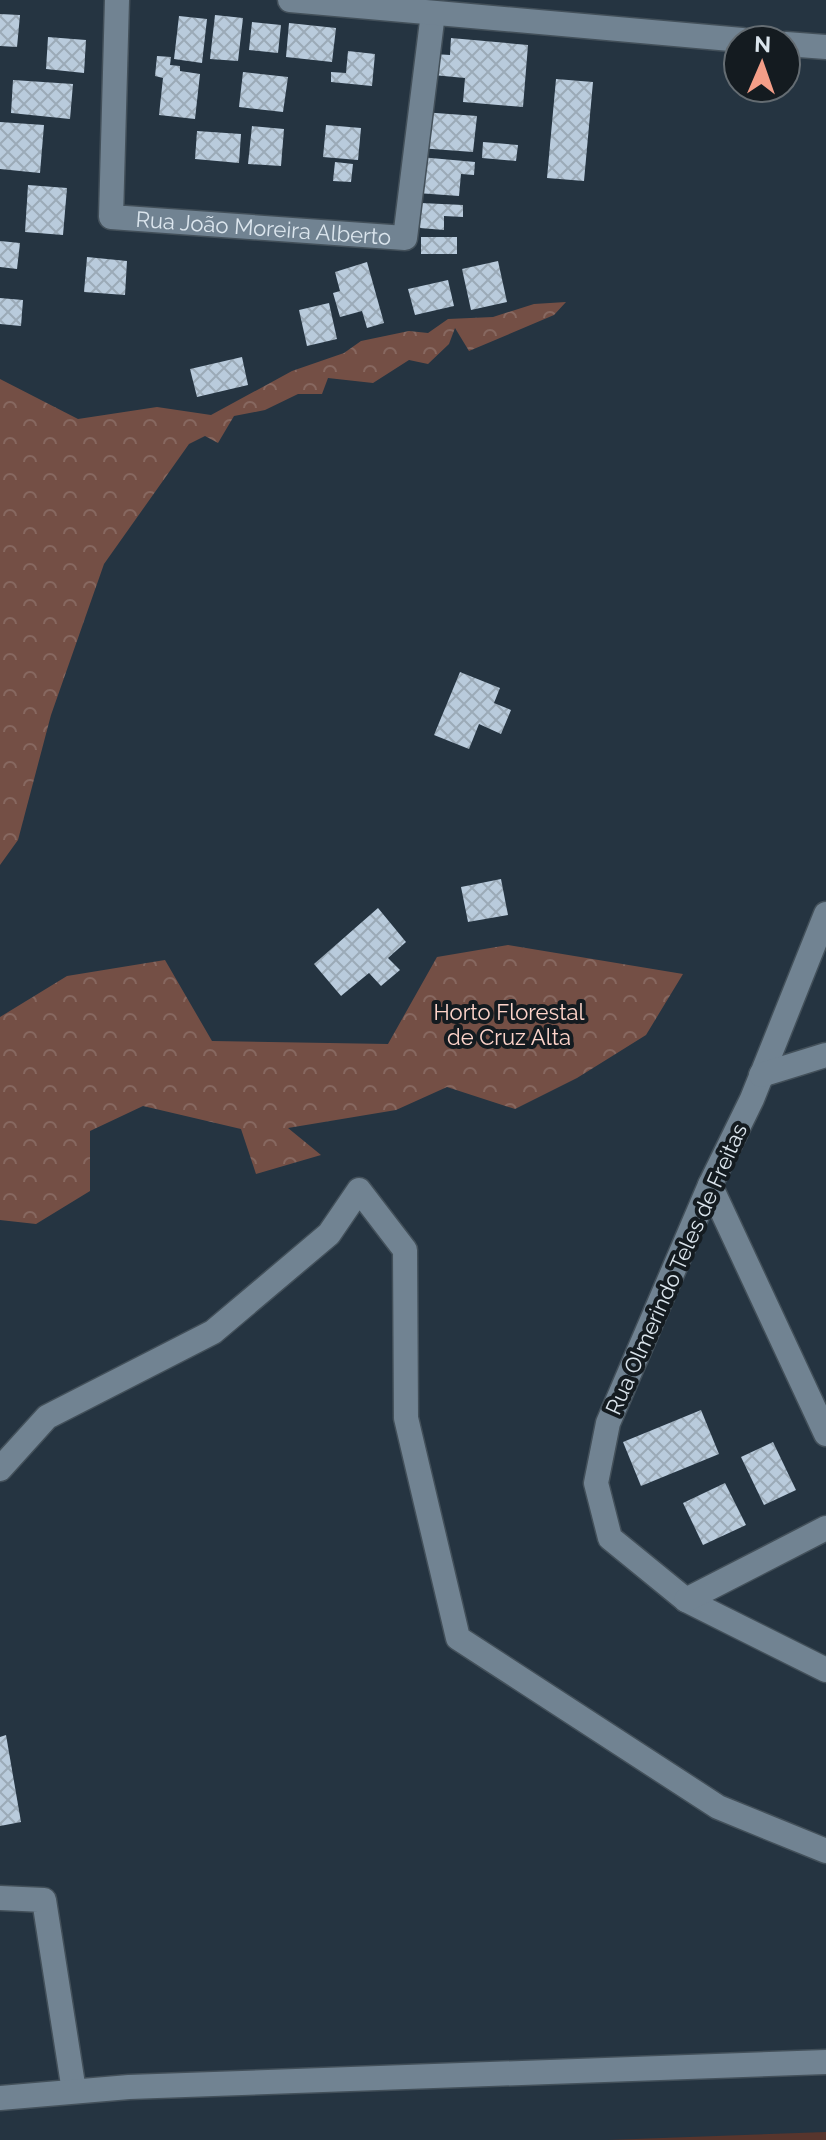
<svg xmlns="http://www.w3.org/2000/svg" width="826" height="2140" font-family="Raleway,sans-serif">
<defs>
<pattern id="forest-crowns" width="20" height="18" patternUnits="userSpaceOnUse" patternTransform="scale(2)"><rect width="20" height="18" fill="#744f45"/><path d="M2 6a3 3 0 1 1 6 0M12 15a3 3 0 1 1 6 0" fill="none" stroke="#876860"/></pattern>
<pattern id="building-cross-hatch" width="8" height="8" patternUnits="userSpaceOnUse" patternTransform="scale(2)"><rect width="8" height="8" fill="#b9cbdc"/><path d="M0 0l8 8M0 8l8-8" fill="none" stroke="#9baab7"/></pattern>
</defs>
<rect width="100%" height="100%" fill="#253441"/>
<!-- forest -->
<g fill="url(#forest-crowns)">
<polygon points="566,302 554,315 469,351 455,328 449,344 428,364 409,360 373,383 328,378 322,394 298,394 265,410 234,416 218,443 205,436 189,444 104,564 51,715 18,840 0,865 0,379 78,419 157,407 211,415 292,371 344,353 361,341 409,331 428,333 448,319 493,317 534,304"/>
<polygon points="508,945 683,974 646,1035 577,1078 515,1109 447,1087 396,1110 288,1128 321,1155 256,1174 241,1129 143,1106 90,1131 90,1191 36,1224 0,1220 0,1017 67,976 165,960 212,1041 388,1044 437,957"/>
</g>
<!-- pitch -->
<polygon fill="#57352d" points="826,2132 826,2140 608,2140"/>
<!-- building -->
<g fill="url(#building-cross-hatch)">
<polygon points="0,14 20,15 17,47 0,46"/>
<polygon points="215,15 243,18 238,61 210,59"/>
<polygon points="179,16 207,19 202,63 174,59"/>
<polygon points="252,22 281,25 278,53 249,50"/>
<polygon points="289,23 336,28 332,62 286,57"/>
<polygon points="48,37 86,40 84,73 46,69"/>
<polygon points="451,38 528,45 523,107 463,102 465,78 433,75 435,54 450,55"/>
<polygon points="348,51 375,54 372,86 331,82 331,72 346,73"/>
<polygon points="157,56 171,57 170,65 180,66 180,71 200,74 195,119 159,115 163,78 155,76"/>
<polygon points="243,72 288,77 283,112 239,107"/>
<polygon points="556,79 593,82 584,181 547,178"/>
<polygon points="13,80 73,84 70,119 11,113"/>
<polygon points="422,112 477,116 473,152 419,148"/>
<polygon points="0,122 44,125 40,173 0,169"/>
<polygon points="326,125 361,128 358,160 323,157"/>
<polygon points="252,126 284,129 281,166 248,164"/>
<polygon points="197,131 241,134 239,163 195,159"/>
<polygon points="483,142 518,145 516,161 482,158"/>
<polygon points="420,157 475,162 474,175 461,174 459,196 417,193"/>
<polygon points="335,162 353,164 351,182 333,181"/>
<polygon points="28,185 67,188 63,235 25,232"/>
<polygon points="421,203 463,205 463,217 444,216 444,230 420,228"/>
<rect x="421" y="237" width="36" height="17"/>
<polygon points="0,241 20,243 17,269 0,267"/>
<polygon points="87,257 127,261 125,295 84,292"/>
<polygon points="498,261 507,302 471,310 462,269"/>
<polygon points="367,262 384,323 367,328 362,311 340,317 333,293 340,291 335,272"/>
<polygon points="448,280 454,306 415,315 408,289"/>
<polygon points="0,298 23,300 21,326 0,324"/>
<polygon points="329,303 337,339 307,346 299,310"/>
<polygon points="242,357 248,385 197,397 190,369"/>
<polygon points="460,672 500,688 494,703 511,710 501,734 479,724 469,749 434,735"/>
<polygon points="501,879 508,915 468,922 461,887"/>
<polygon points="378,908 406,942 388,958 400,970 381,986 369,973 341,996 314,964"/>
<polygon points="701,1410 719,1454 641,1486 623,1442"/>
<polygon points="773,1442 796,1490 764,1505 741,1457"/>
<polygon points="725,1483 746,1525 703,1545 683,1503"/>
<polygon points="6,1735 21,1822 0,1826 0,1737"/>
</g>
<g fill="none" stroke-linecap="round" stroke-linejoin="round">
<!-- minor casing -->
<g stroke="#43505a" stroke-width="27">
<g id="minor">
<path id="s1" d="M117,0L111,217L405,238L433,13"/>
<polyline points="290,0 742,40"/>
<polyline points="786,44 826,47"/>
<polyline points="826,914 752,1099 710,1185 608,1423 596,1483 610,1538 686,1600 826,1670"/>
<polyline points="761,1075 826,1055"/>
<polyline points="710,1185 826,1434"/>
<polyline points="0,1469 47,1417 213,1332 329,1234 359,1190 405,1250 406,1418 458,1638 718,1807 826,1851"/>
<polyline points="686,1600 826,1528"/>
<polyline points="0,1898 44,1900 74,2091"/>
<polyline points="0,2098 129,2087 826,2062"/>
</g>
</g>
<!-- minor -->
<use href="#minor" stroke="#718392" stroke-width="24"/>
</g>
<g text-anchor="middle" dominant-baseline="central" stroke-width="8" stroke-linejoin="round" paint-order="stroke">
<!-- street labels -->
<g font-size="22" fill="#dbe5ed" stroke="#141b20">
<text stroke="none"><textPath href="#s1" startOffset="370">Rua João Moreira Alberto</textPath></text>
<text transform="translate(676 1269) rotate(-66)">Rua Olmerindo Teles de Freitas</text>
</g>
<!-- park labels -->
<g font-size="22" fill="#fed4ca" stroke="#141b20">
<text x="509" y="1012">Horto Florestal<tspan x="509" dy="25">de Cruz Alta</tspan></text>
</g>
</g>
<!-- north arrow -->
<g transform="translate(762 64) rotate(2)"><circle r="38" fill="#141b20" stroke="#646c72" stroke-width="2"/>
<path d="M0-6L14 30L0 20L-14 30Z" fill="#f49e88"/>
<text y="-12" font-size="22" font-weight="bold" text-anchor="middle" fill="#dbe5ed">N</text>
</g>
</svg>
